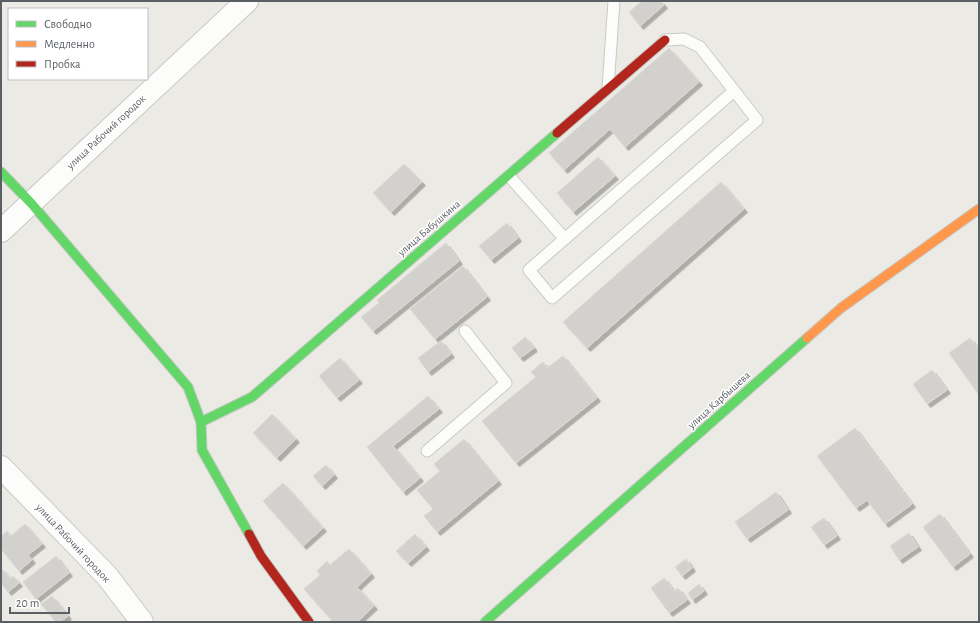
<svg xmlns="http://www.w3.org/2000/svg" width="980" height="623" font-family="'Alegreya Sans',sans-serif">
<defs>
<filter id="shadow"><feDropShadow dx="3.5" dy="3.5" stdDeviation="0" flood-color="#0004"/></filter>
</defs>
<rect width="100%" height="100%" fill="#eceae4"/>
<!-- building -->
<g fill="#d2d1cd" stroke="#dbd9d4" filter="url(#shadow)">
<polygon points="642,1 661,1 664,5 640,26 629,12"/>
<polygon points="669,48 699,82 625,147 610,129 564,170 549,153"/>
<polygon points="598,157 615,176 573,212 557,193"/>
<polygon points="404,164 422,182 391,212 373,193"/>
<polygon points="721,182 744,209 587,348 563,322"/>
<polygon points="507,223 518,238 491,260 479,246"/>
<polygon points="446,243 459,261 373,331 361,317 379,303 377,300"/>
<polygon points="463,266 487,297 435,339 410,309"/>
<polygon points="525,337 534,348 520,358 512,348"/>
<polygon points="970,338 979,350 979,395 949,353"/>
<polygon points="441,341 451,354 428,372 418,358"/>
<polygon points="563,356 597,398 516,463 482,421 536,377 531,372 543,362 547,368"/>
<polygon points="340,358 359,380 337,398 319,376"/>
<polygon points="932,370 947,390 927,404 913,384"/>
<polygon points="428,396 439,409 393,446 420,478 403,492 367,447"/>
<polygon points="272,414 296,439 277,458 253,433"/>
<polygon points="855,428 912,504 885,524 867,500 856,508 817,456"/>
<polygon points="464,439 498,481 437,532 424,516 433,509 417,490 440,471 434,464"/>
<polygon points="326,465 334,475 322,486 313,476"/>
<polygon points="283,483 323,528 303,546 263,501"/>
<polygon points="776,492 788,510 747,539 735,522"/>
<polygon points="940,514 970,554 953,567 923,527"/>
<polygon points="824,518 837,536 824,545 811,527"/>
<polygon points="25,524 42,544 28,555 32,560 19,571 1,549 1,536 7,531 11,536"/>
<polygon points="909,533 918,547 899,560 890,546"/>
<polygon points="415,534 426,547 408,563 396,551"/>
<polygon points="349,549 371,574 357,587 374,606 357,622 333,622 304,589 320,575 317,571 327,561 330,565"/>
<polygon points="56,556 69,573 36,599 23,582"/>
<polygon points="686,559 692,568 682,576 675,567"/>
<polygon points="1,568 10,579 13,576 19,583 8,592 1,583"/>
<polygon points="664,578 674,591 678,588 687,600 669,613 651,588"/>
<polygon points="699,584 704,591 692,600 688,593"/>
<polygon points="52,596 68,616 60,622 56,622 41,604"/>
</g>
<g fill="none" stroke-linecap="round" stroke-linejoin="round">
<!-- lane casing -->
<g stroke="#c9c9c8" stroke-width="13">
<g id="lane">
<polyline points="665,40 684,39 700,47 757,120 552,298 529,270 734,91"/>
<polyline points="608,88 614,1"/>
<polyline points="509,176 565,239"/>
<polyline points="427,451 506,383 465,331"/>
</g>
</g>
<!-- street casing -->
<g stroke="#c9c9c8" stroke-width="24">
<g id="street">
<polyline points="1,231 247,1"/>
<polyline points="1,467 107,576 142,622"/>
</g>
</g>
<!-- fast casing -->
<g stroke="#c7c8c6" stroke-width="11">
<g id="fast">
<polyline points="1,172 31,203 188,387 201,422 202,450 249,534"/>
<polyline points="201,422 252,397 557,133"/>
<polyline points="485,622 807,338"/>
</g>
</g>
<!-- slow casing -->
<g stroke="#c7c8c6" stroke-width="11">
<polyline id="slow" points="807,338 841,308 979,209"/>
</g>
<!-- jam casing -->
<g stroke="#c7c8c6" stroke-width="11">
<g id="jam">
<polyline points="557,133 665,40"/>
<polyline points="249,534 261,556 309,622"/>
</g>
</g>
<!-- lane -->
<use href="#lane" stroke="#fcfcfb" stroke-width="11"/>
<!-- street -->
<use href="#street" stroke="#fcfcfb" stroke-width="22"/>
<!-- fast -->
<use href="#fast" stroke="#63d668" stroke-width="9"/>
<!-- slow -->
<use href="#slow" stroke="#ff974d" stroke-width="9"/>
<!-- jam -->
<use href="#jam" stroke="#b3261e" stroke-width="9"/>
</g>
<g text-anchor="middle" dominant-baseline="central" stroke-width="3" stroke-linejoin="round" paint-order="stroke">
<!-- street labels -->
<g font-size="11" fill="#5a5f64" stroke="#fff">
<text transform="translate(106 132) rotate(-43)">улица Рабочий городок</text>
<text transform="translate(429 228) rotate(-41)">улица Бабушкина</text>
<text transform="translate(719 400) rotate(-42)">улица Карбышева</text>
<text transform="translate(73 543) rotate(47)">улица Рабочий городок</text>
</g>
</g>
<!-- border -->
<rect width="980" height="623" fill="none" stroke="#5a5f64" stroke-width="4"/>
<!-- legend -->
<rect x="8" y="8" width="140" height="72" fill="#ffffff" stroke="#bdbfc1"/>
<rect x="16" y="21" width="20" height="6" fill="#63d668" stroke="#bdbfc1"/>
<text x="44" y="28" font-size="12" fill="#5a5f64">Свободно</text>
<rect x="16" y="41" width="20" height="6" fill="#ff974d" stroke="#bdbfc1"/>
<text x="44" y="48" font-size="12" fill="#5a5f64">Медленно</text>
<rect x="16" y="61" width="20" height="6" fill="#b3261e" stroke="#bdbfc1"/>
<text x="44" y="68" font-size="12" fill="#5a5f64">Пробка</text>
<!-- scale -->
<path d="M10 607v6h59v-6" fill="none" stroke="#5a5f64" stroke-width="2"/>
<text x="16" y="607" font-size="12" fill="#5a5f64" stroke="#ffffff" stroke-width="3" paint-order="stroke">20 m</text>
</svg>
